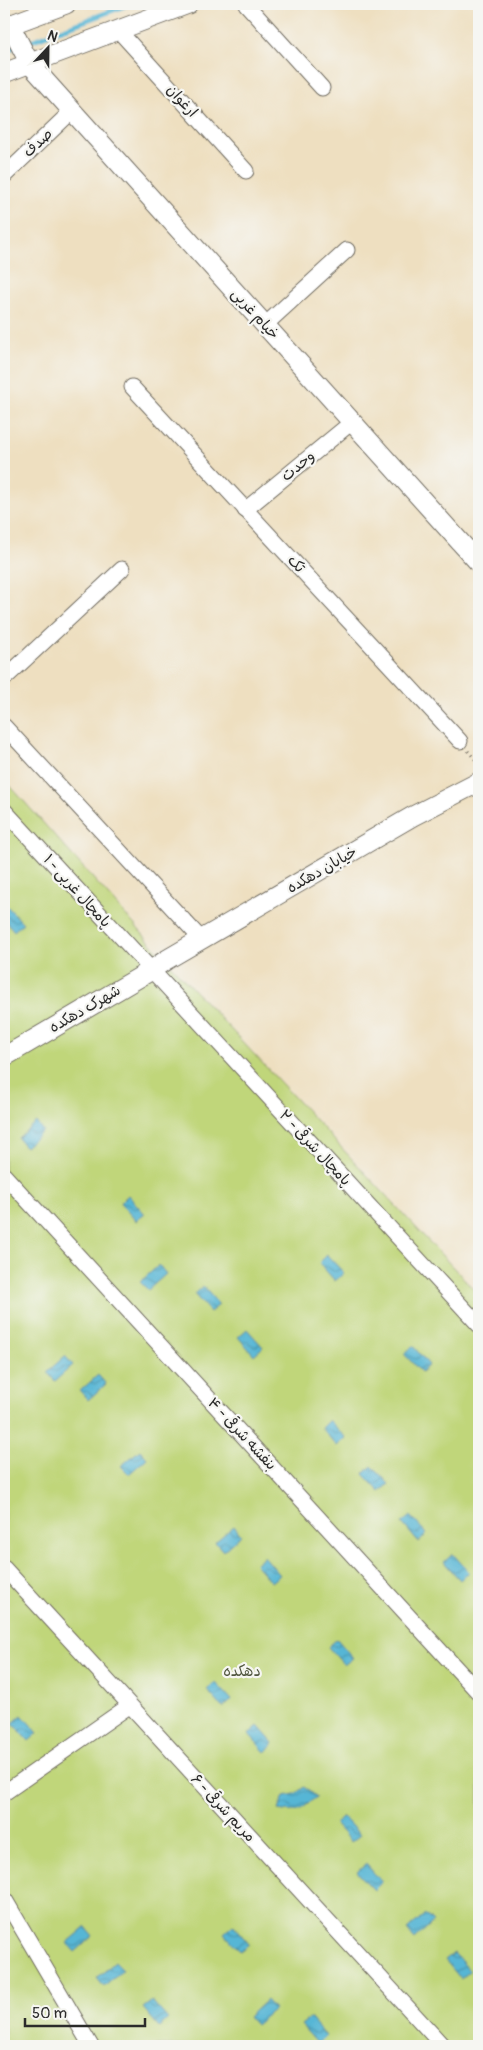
<svg xmlns="http://www.w3.org/2000/svg" width="483" height="2050" font-family="Pangolin,'Playpen Sans Arabic',sans-serif">
<defs>
<pattern id="water-waves" width="16" height="10" patternUnits="userSpaceOnUse" patternTransform="scale(1.25)"><rect width="16" height="10" fill="#57b6d5"/><path d="M0 5q4-4 8 0t8 0" fill="none" stroke="#4894ad"/></pattern>
</defs>
<rect width="100%" height="100%" fill="#f6f6f2"/>
<filter id="ink" filterUnits="userSpaceOnUse"><feTurbulence type="fractalNoise" baseFrequency=".02" numOctaves="2"/><feDisplacementMap in="SourceGraphic" scale="10" xChannelSelector="R" yChannelSelector="G"/><feConvolveMatrix kernelMatrix="1 2 1 2 8 2 1 2 1" color-interpolation-filters="sRGB"/></filter>
<filter id="wash" filterUnits="userSpaceOnUse"><feTurbulence type="fractalNoise" baseFrequency=".0096" numOctaves="4" result="noise"/><feDisplacementMap in="SourceGraphic" scale="20" xChannelSelector="R" yChannelSelector="G"/><feGaussianBlur stdDeviation="1.12" result="paint"/><feColorMatrix in="noise" values="0 0 0 0 0 0 0 0 0 0 0 0 0 0 0 0 0 1.4 0 .05"/><feComposite in="paint" operator="in"/></filter>
<g filter="url(#wash)">
<rect width="100%" height="100%" fill="#eedfc0"/>
<!-- green -->
<polygon fill="#c0d67a" stroke="#768052" points="4,779 166,960 479,1295 479,2046 4,2046"/>
<!-- water -->
<g fill="url(#water-waves)" stroke="#417080">
<polygon points="6,905 23,923 14,931 4,919 4,907"/>
<polygon points="36,1122 43,1131 25,1147 18,1138"/>
<polygon points="128,1195 145,1214 136,1221 120,1203"/>
<polygon points="327,1255 344,1273 335,1281 319,1263"/>
<polygon points="159,1265 166,1274 148,1290 140,1282"/>
<polygon points="203,1286 219,1305 210,1312 194,1294"/>
<polygon points="247,1329 263,1347 254,1355 238,1337"/>
<polygon points="413,1346 429,1365 421,1372 404,1354"/>
<polygon points="65,1356 73,1365 55,1381 47,1372"/>
<polygon points="98,1375 106,1384 88,1400 80,1391"/>
<polygon points="329,1420 346,1438 337,1446 321,1428"/>
<polygon points="140,1450 147,1458 129,1474 121,1466"/>
<polygon points="372,1466 389,1484 380,1492 363,1474"/>
<polygon points="410,1516 427,1534 418,1542 402,1523"/>
<polygon points="234,1526 241,1535 223,1551 215,1542"/>
<polygon points="453,1554 469,1572 460,1580 444,1562"/>
<polygon points="264,1556 280,1575 271,1582 255,1564"/>
<polygon points="337,1639 353,1658 344,1665 328,1647"/>
<polygon points="215,1682 232,1700 223,1708 207,1690"/>
<polygon points="22,1715 38,1733 29,1741 13,1723"/>
<polygon points="258,1726 274,1744 265,1752 249,1734"/>
<path d="M304,1787L316,1797C302,1809 299,1814 279,1810L284,1796L295,1794Z"/>
<polygon points="343,1817 360,1835 351,1842 335,1824"/>
<polygon points="366,1864 382,1882 374,1890 357,1872"/>
<polygon points="425,1914 433,1922 415,1939 407,1930"/>
<polygon points="233,1925 249,1944 240,1951 224,1933"/>
<polygon points="86,1927 93,1936 75,1952 67,1943"/>
<polygon points="454,1953 470,1971 461,1979 445,1960"/>
<polygon points="115,1962 123,1970 104,1987 97,1978"/>
<polygon points="266,2000 274,2009 255,2025 248,2017"/>
<polygon points="152,2001 168,2019 159,2027 143,2008"/>
<polygon points="310,2018 326,2036 318,2044 301,2025"/>
</g>
<g fill="none" stroke-linecap="round" stroke-linejoin="round">
<!-- stream -->
<polyline stroke="#57b6d5" stroke-width="5" points="4,51 130,4"/>
</g>
</g>
<g filter="url(#ink)">
<g fill="none" stroke-linecap="round" stroke-linejoin="round">
<!-- minor casing -->
<g stroke="#6f6a5f" stroke-width="17">
<g id="minor">
<polyline points="246,4 322,88"/>
<polyline points="118,30 246,171"/>
<polyline points="4,176 72,111"/>
<polyline points="265,325 347,250"/>
<polyline points="132,387 460,741"/>
<polyline points="245,510 352,422"/>
<polyline points="4,679 122,569"/>
<polyline points="4,726 202,940"/>
<polyline points="4,810 479,1325"/>
<polyline points="4,1175 479,1693"/>
<polyline points="4,1568 443,2046"/>
<polyline points="4,1793 129,1706"/>
<polyline points="4,1898 91,2046"/>
</g>
</g>
<!-- tertiary casing -->
<g stroke="#6f6a5f" stroke-width="21">
<g id="tertiary">
<polyline points="10,25 30,64 479,563"/>
<polyline points="4,27 66,4"/>
<polyline points="4,73 188,4"/>
<polyline points="4,1057 150,971 166,960 413,816 479,782"/>
</g>
</g>
<!-- path -->
<polyline stroke="#6f6a5f" stroke-width="3" stroke-dasharray="1 4" stroke-linecap="butt" points="468,751 479,764"/>
<!-- minor -->
<use href="#minor" stroke="#fff" stroke-width="15"/>
<!-- tertiary -->
<use href="#tertiary" stroke="#fff" stroke-width="19"/>
</g>
</g>
<g text-anchor="middle" dominant-baseline="central" stroke-width="4.5" stroke-linejoin="round" paint-order="stroke">
<!-- street labels -->
<g font-size="15" fill="#2b2b2b" stroke="#f6f6f2">
<text transform="translate(182 101) rotate(48)">ارغوان</text>
<text transform="translate(38 143) rotate(-43)">صدف</text>
<text transform="translate(255 314) rotate(48)">خیام غربی</text>
<text transform="translate(298 466) rotate(-40)">وحدت</text>
<text transform="translate(296 564) rotate(47)">تک</text>
<text transform="translate(322 870) rotate(-30)">خیابان دهکده</text>
<text transform="translate(77 891) rotate(48)">پامچال غربی - ۱</text>
<text transform="translate(85 1009) rotate(-30)">شهرک دهکده</text>
<text transform="translate(315 1148) rotate(47)">پامچال شرقی - ۲</text>
<text transform="translate(242 1434) rotate(47)">بنفشه شرقی - ۴</text>
<text transform="translate(223 1808) rotate(47)">مریم شرقی - ۶</text>
</g>
<!-- park labels -->
<g font-size="15" fill="#50563f" stroke="#f6f6f2">
<text x="242" y="1671">دهکده</text>
</g>
</g>
<!-- margin -->
<rect width="483" height="2050" fill="none" stroke="#f6f6f2" stroke-width="20"/>
<!-- north arrow -->
<g transform="translate(48 48) rotate(22)" stroke="#f6f6f2" stroke-width="4" paint-order="stroke">
<path d="M0-4L9 19L0 12L-9 19Z" fill="#2b2b2b"/>
<text y="-8" font-size="14" font-weight="bold" text-anchor="middle" fill="#2b2b2b">N</text>
</g>
<!-- scale -->
<path d="M25 2018v8h120v-8" fill="none" stroke="#2b2b2b" stroke-width="2.5"/>
<text x="32" y="2018" font-size="15" fill="#2b2b2b" stroke="#f6f6f2" stroke-width="4" paint-order="stroke">50 m</text>
</svg>
